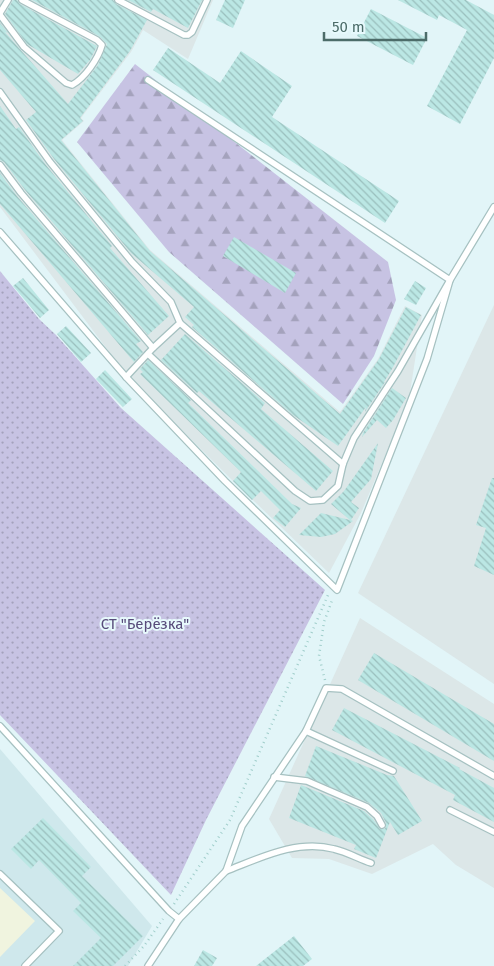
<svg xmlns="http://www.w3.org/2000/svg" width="494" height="966" font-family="'Fira Sans',sans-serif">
<defs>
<pattern id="forest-firs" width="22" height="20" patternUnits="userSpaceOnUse" patternTransform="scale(1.25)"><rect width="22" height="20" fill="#c7c3e3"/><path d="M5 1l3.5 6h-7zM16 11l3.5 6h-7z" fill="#a4a2bc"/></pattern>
<pattern id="park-dots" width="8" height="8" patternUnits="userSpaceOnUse" patternTransform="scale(1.25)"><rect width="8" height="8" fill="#c7c3e3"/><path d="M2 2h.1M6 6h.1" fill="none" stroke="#a4a2bc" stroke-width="1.8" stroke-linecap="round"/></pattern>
<pattern id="building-back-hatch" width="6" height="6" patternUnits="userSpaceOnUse" patternTransform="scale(1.25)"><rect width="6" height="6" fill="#bbe7e4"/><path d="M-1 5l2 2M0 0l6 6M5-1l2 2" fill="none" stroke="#9abfbd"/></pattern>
</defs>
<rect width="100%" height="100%" fill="#e2f5f8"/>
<!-- residential -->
<polygon fill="#cfe8ec" points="0,749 152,926 128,966 0,966"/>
<!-- industrial -->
<g fill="#dce7e8">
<polygon points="0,0 213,0 188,59 143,30 131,52 81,118 84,121 62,140 150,250 340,412 378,359 405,306 422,315 409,399 361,513 329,573 232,480 128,377 0,207"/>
<polygon points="494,305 494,684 358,593"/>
<polygon points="360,618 494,704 494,888 456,865 433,844 372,874 329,859 292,858 269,819"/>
</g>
<!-- education -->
<polygon fill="#f0f4df" points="0,888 35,921 0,957"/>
<!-- forest -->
<polygon fill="url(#forest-firs)" points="135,64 388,262 396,300 374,356 343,404 169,252 77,142"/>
<!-- park -->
<polygon fill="url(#park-dots)" points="0,271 39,319 56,335 121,408 325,590 206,820 171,895 0,715"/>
<!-- building -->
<g fill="url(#building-back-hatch)">
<polygon points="13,0 17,0 20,4 97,46 90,60 78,74 27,44 5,14"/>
<polygon points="32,0 113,0 116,4 147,20 130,51 80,118 83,121 61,140 150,251 340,414 379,359 406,307 421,315 392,369 384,382 385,382 365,412 366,407 338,446 293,415 192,327 194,325 185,317 194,307 131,253 54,159 26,120 36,112 0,70 0,23 8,33 5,32 68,104 98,65 107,44 99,36"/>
<polygon points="128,0 202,0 188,28 153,9 151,12"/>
<polygon points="225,0 245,0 233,28 216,20"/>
<polygon points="398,0 466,0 494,15 494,58 460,124 427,106 467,30 439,15 437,20"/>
<polygon points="371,9 427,38 413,65 357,36"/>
<polygon points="168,48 220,83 241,51 292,86 272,117 399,201 385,223 153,70"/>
<polygon points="0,106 16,129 19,127 46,165 112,246 110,248 169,316 148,335 25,190 4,162 0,160"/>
<polygon points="0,173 17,196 141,341 136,344 143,352 134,362 0,204"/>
<polygon points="234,237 296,273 285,293 223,256"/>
<polygon points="23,278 49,310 40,318 13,286"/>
<polygon points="415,281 426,288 416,305 404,299"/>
<polygon points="66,326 91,353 81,362 57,334"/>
<polygon points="185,334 265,403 261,409 333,471 316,491 199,391 197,393 161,360"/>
<polygon points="148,360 191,400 188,403 292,504 301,508 285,527 273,518 280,510 261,491 252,500 233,481 241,472 140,374 143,372 140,369"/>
<polygon points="105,370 132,399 123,407 96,379"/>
<polygon points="392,388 406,398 393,420 386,428 377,420 362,437 363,433"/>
<polygon points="378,443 371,479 351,502 359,508 351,520 353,521 335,534 321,537 299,535 321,513 350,520 331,504 344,491"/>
<polygon points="492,478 494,478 494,575 474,566 486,528 476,525"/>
<polygon points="374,653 494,724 494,761 358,680"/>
<polygon points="344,708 460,768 459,769 494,788 494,822 453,800 455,795 332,730"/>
<polygon points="316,746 387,775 394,776 422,821 398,835 390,822 376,858 354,849 356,845 289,818 301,785 364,811 373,819 380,829 384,829 386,827 386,823 381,813 369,803 305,776"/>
<polygon points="43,818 91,867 82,876 143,936 113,966 73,966 101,938 73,911 81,903 39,860 31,869 11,849"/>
<polygon points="294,936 312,959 303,966 256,966"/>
<polygon points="203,950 217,958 212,966 194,966"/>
</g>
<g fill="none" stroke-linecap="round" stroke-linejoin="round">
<!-- service casing -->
<g stroke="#a6c1c1" stroke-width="8">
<g id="service">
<polyline points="118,0 184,35 188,35 192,32 207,0"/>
<polyline points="0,13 8,0"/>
<path d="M0,15L24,47L66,83L72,85C85,78 98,59 102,45L97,40L22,0"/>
<polyline points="0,92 50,162 132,262 171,302 180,323 153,348 126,377"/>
<polyline points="0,165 21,193 153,348"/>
<polyline points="0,232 126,377 225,481 337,590 427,359 450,280 494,207"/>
<polyline points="180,323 343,464"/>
<polyline points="148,354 295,491 310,501 323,500 338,486 343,464 354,438 398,371 450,280 148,80"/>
<polyline points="0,726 169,911 179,919"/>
<polyline points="306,731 393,771"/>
<polyline points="274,777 307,781 367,807 377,816 382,825"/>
<polyline points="450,810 494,832"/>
<path d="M226,871C260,858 297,839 334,849C347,852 359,859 371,863"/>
<polyline points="0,874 59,931 25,966"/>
<polyline points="148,966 179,919 226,871 242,826 306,731 326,688 342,689 494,776"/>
</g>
</g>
<!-- path -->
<g stroke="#a1cecb" stroke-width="2.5" stroke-dasharray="1 4" stroke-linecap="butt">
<polyline points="325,680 319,656 324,622 333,598"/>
<polyline points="174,904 230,820 328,595"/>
<polyline points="125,966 144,946 163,919"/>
</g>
<!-- service -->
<use href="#service" stroke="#fff" stroke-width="5.5"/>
</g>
<g text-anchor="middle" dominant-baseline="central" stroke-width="4" stroke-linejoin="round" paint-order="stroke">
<!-- park labels -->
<g font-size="15" fill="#584c7b" stroke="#e7f9fc">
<text x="145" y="624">СТ "Берёзка"</text>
</g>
</g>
<!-- scale -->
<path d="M324 32v8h102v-8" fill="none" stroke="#4c6c69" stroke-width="2.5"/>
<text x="332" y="32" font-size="15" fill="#4c6c69" stroke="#e7f9fc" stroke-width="4" paint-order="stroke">50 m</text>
</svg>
